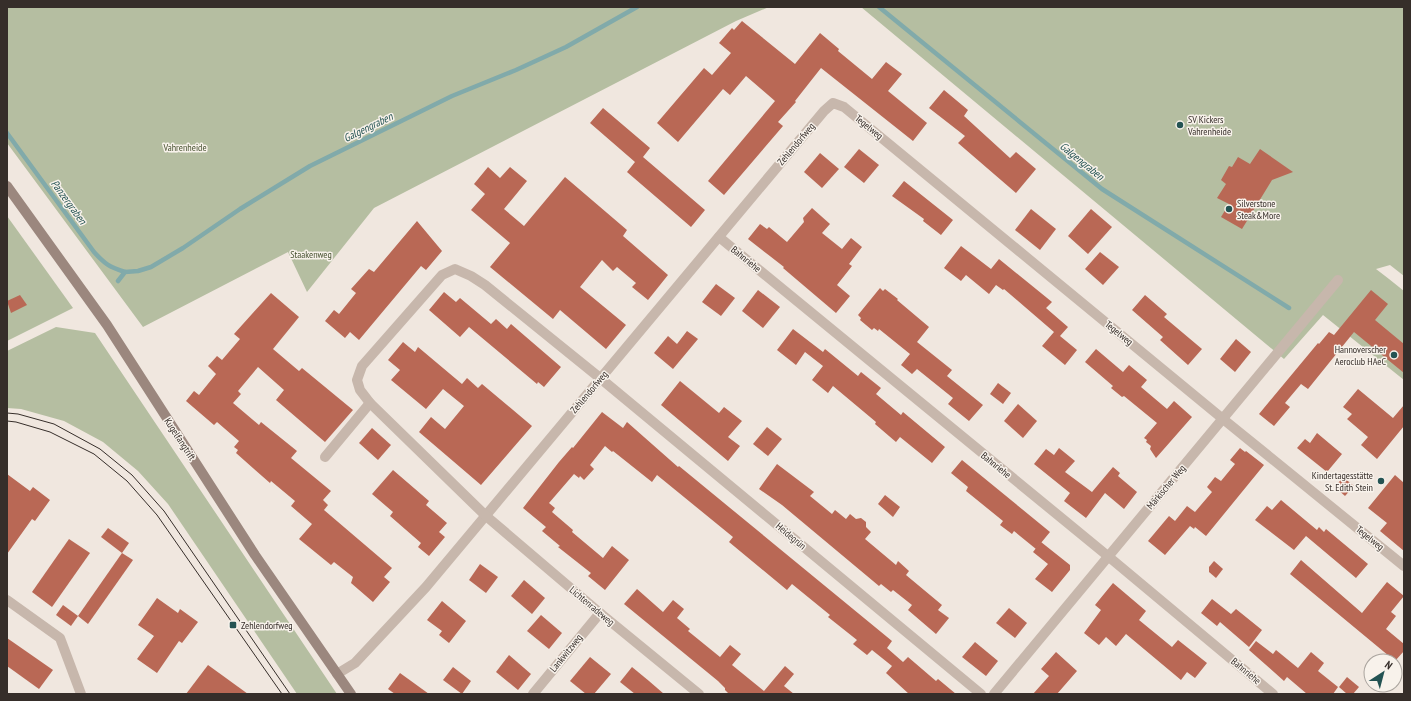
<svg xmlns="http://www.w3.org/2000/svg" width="1411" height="701" font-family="'PT Sans Narrow',sans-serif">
<rect width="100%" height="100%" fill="#f0e7df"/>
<!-- green -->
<g fill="#b5bea1">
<polygon points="7,7 769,7 736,21 374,208 307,292 288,252 143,327 7,143"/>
<polygon points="861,7 1404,7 1404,276 1390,265 1376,269 1389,279 1404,291 1404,380 1323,315 1284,359"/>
<polygon points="7,216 73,308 7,341"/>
<polygon points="56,327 95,333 337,694 297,694 168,504 138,471 103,442 64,421 21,409 7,408 7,351"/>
</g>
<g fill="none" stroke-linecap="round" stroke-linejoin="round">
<!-- stream -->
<g stroke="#81aaaa" stroke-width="4.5">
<polyline points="879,7 1102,189 1289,308"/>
<path d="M7,133L94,252C105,264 109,267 125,272"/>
<polyline points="118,281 125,272 138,271 151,267 183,248 240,209 310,166 452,96 516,70 566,47 637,7"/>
</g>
</g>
<!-- building -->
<g fill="#b96855">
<polygon points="742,21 795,64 820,33 839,49 838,51 872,79 886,62 902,74 888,91 927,123 913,141 821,68 795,101 796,102 778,122 783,126 724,195 708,181 775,101 746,76 730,95 723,89 678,142 657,123 704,68 712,75 731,53 719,43 732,28 734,30"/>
<polygon points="944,90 968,110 964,116 1010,158 1016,152 1036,169 1016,193 958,143 965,136 929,108"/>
<polygon points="603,108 650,148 643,157 705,210 691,227 627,172 635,162 590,123"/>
<polygon points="859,149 879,165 864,183 844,167"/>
<polygon points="1260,149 1293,172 1272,180 1242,229 1221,217 1229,204 1217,198 1226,184 1221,180 1229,166 1232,167 1238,157 1250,164"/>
<polygon points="820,153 839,169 822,188 804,172"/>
<polygon points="488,167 500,178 510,167 527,181 504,209 524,226 565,177 627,230 623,236 668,275 648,300 632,287 636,283 617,267 613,271 602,260 580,287 626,325 606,349 560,310 553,319 490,267 510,243 471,210 485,194 474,184"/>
<polygon points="904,181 953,220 941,235 923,221 924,219 892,196"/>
<polygon points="812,208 830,224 822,233 842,249 851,238 862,247 849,264 852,266 837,285 850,296 836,313 783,268 784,267 748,239 760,224 767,229 769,227 787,242 804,222 803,218"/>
<polygon points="1031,209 1056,229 1040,250 1015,230"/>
<polygon points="1091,209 1112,227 1088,254 1068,236"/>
<polygon points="417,221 442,251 426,270 421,266 359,340 350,332 345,338 325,321 334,310 339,314 356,293 351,289 369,269 374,272"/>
<polygon points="961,246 991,269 999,259 1052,302 1046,308 1068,327 1060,336 1077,350 1065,365 1042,346 1054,332 1004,289 1003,290 996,285 989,294 966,275 961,281 944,268"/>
<polygon points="1100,252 1119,267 1103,285 1085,269"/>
<polygon points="716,284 735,298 721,316 702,302"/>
<polygon points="880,288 883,291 885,289 898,299 897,300 929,327 917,342 952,370 947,376 983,405 969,421 948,404 953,398 917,369 912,374 901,365 910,354 879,329 878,331 874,328 872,330 860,320 861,318 858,315"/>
<polygon points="758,290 780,307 763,328 742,311"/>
<polygon points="1371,290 1388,304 1375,320 1404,344 1404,373 1354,332 1308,389 1301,384 1285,403 1290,407 1274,426 1259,414 1318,343 1319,344 1329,332 1334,335"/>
<polygon points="444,292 456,302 460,298 491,324 496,319 507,329 511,324 561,367 544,387 538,382 537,384 469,327 460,337 429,310"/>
<polygon points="271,293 299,317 273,349 299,371 302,368 353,410 325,442 276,400 284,390 258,367 238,391 241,394 233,403 259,425 261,422 297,451 291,458 331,491 323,500 328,505 324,510 392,568 384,577 390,582 373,602 351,583 353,577 334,562 331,565 299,539 312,524 291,506 295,501 271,481 270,483 236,453 238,450 234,447 239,441 217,422 214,425 186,401 194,391 199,395 216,374 208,366 217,356 222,360 240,339 234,334"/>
<polygon points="20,295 27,305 11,313 7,301"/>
<polygon points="1145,295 1167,314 1164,317 1202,349 1188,365 1160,340 1163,337 1132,310"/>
<polygon points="793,329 823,352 825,349 858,376 861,372 881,388 876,394 901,415 903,412 945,447 932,463 900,437 896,442 875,424 876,422 833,386 828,393 812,380 823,366 805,352 796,365 777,350"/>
<polygon points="687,331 698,339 673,369 654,353 668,336 677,344"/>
<polygon points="1236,339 1251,352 1235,372 1220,359"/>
<polygon points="403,342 415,352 418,347 462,384 467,378 478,388 482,384 532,426 481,485 419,432 431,417 445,429 464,406 443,389 426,409 391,380 400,370 388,360"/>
<polygon points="1096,349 1123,372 1129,365 1147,380 1141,387 1167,409 1174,401 1192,417 1156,458 1150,449 1151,446 1146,442 1147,440 1144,438 1157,423 1124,396 1122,397 1111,388 1113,386 1085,362"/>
<polygon points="680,381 719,413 724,407 742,421 728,437 740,446 728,461 661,405"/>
<polygon points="998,383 1011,393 1003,404 990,394"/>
<polygon points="1358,389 1393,418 1404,405 1404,426 1377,459 1361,445 1368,437 1347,419 1352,414 1343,407"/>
<polygon points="1018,404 1037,421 1023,438 1004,421"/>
<polygon points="602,412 623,428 627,422 678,467 679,466 892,641 887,648 903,662 908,657 936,681 938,679 956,694 909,694 886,673 892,666 872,650 867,655 853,644 857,640 828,617 830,615 792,584 787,590 729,542 733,537 657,475 652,482 613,451 612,452 605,446 590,465 594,469 584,480 580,476 579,478 574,474 549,503 555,508 552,512 573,530 572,532 603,558 612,546 629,560 605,590 588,576 591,573 558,547 560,546 542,531 546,527 523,508 559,462 572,447 573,448"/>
<polygon points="767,427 782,439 768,456 753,444"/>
<polygon points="372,428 391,445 378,460 359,443"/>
<polygon points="1317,433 1342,454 1327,472 1297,448 1305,439 1310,443"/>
<polygon points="1059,448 1075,461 1065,472 1092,492 1113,467 1120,473 1118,476 1137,492 1124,509 1105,493 1086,518 1064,501 1070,493 1034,464 1046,449 1054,455"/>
<polygon points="1240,448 1245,452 1246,451 1264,465 1206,536 1195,527 1194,529 1190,526 1165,555 1148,541 1169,516 1175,521 1187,506 1195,512 1212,492 1207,487 1215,477 1221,481 1235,464 1230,460"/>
<polygon points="962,460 1050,532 1036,549 1014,531 1012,534 1000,525 1003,521 966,491 968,487 951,473"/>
<polygon points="777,464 814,492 810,496 832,514 835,510 846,519 850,514 856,519 861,518 866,522 866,527 871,532 865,539 896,565 898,561 909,571 906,575 942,605 938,610 949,618 936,634 908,610 912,605 893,590 891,592 881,584 879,586 782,505 759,489"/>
<polygon points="393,470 429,501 426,505 447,523 439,532 445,537 429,556 418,547 421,543 390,516 393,512 372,494"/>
<polygon points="7,474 30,491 33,487 50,500 35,521 32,519 7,554"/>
<polygon points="1395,475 1404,483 1404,551 1380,531 1387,523 1368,508"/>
<polygon points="1343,477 1354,486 1345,496 1335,487"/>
<polygon points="885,495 900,507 893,517 878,504"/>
<polygon points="1281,500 1317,530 1319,527 1324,532 1326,529 1368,564 1356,578 1306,536 1294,550 1255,520 1267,506 1272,510"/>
<polygon points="108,528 129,543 122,553 101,537"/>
<polygon points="69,539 90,553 52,607 32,592"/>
<polygon points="1041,542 1070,565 1070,570 1052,592 1035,579 1048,564 1033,552"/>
<polygon points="122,553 133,560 88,624 78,616"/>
<polygon points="1301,560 1362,613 1387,582 1404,596 1391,612 1396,616 1386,629 1404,644 1404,651 1395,661 1290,574"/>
<polygon points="1214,561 1223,569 1216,578 1209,572 1209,567"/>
<polygon points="480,564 498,577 486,593 469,580"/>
<polygon points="524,580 545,598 532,614 511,596"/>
<polygon points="1113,583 1146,611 1139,620 1172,647 1178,640 1207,663 1195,678 1187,672 1181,680 1126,634 1116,646 1106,637 1099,645 1084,633 1101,610 1095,605"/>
<polygon points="637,589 663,612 673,600 684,609 677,618 690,629 688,631 720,657 730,645 741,654 732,665 764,691 785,666 794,674 784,686 794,694 729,694 725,690 725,688 718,681 624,604"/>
<polygon points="157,598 178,613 180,609 198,622 182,643 179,641 157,673 137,659 154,636 138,625"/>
<polygon points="1212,599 1231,614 1236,609 1262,630 1249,647 1220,622 1217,626 1201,613"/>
<polygon points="442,601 466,621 449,643 439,635 442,631 427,620"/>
<polygon points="63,605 78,616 71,626 56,615"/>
<polygon points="1009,608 1027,623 1015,638 996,623"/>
<polygon points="541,615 562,633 549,649 527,631"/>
<polygon points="7,638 53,670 39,689 7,666"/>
<polygon points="1256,641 1273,654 1276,650 1298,668 1311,652 1324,663 1318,671 1338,687 1333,694 1307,694 1287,677 1284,681 1249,650"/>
<polygon points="975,642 998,661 986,676 962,657"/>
<polygon points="1056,652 1077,671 1057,694 1033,694 1049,676 1041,669"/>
<polygon points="509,655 531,674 518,690 496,672"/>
<polygon points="590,657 611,674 594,694 586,694 570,681"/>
<polygon points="208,665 248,694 186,694"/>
<polygon points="453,667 471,681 462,694 443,680"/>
<polygon points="632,667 649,681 664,694 635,694 620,682"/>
<polygon points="400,673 429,694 395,694 388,689"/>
<polygon points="1347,677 1359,687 1353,694 1347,694 1339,687"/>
</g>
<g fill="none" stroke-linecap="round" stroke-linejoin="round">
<!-- street -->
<g stroke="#c7b7ac" stroke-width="10">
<polyline points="719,237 1109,557 1273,694"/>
<polyline points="325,457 370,403"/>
<polyline points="7,600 60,638 81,694"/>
<polyline points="337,674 355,663 426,587 824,111 833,103 844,107 1223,419 1404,566"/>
<polyline points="533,694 600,613"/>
<polyline points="699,694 600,613 486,516 370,403 360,390 357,380 362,366 442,275 455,269 471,276 485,285 600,378 981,694"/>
<polyline points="994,694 1338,280"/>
</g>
<!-- secondary -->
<polyline stroke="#9b877e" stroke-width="10" points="7,186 107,325 255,555 351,694"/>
<!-- tram -->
<g stroke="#362e2a" stroke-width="1">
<polyline points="7,413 18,414 54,424 100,449 132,475 164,511 290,694"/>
<polyline points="7,421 16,422 50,432 94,454 127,481 157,515 282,694"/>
</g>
</g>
<!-- markers -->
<g fill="#245353" stroke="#f8f2eb" stroke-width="1.5">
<circle cx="1180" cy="125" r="4"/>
<circle cx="1229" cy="209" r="4"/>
<circle cx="1394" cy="355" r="4"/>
<circle cx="1381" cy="481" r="4"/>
<rect x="229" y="621" width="8" height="8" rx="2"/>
</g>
<g text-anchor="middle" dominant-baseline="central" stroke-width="3" stroke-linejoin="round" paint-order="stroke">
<!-- poi labels -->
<g font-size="10" fill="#362e2a" stroke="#f8f2eb" text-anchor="start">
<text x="1188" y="119">SV Kickers<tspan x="1188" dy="12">Vahrenheide</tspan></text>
<text x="1237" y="203">Silverstone<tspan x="1237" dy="12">Steak&amp;More</tspan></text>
<text x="1386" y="349" text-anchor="end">Hannoverscher<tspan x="1386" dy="12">Aeroclub HAeC</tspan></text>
<text x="1373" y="475" text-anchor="end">Kindertagesstätte<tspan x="1373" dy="12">St. Edith Stein</tspan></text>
<text x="241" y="625">Zehlendorfweg</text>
</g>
<!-- street labels -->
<g font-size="10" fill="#362e2a" stroke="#f8f2eb">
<text transform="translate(869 127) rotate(39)">Tegelweg</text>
<text transform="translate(796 144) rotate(-50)">Zehlendorfweg</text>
<text transform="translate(746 259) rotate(39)">Bahnriehe</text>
<text transform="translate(1119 333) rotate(39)">Tegelweg</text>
<text transform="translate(589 392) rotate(-50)">Zehlendorfweg</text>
<text transform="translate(180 439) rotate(57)">Kugelfangtrift</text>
<text transform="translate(996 465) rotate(39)">Bahnriehe</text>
<text transform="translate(1166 487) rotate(-50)">Märkischer Weg</text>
<text transform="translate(791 536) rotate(40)">Heidegrün</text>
<text transform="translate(1370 538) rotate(39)">Tegelweg</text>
<text transform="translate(592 606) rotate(40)">Lichtenradeweg</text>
<text transform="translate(566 653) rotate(-51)">Lankwitzweg</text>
<text transform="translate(1246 671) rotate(40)">Bahnriehe</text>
</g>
<!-- park labels -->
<g font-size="10" fill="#475231" stroke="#f8f2eb">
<text x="185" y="147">Vahrenheide</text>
<text x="311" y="254">Staakenweg</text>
</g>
<!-- water labels -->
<g font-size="11" font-style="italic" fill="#245353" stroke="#f8f2eb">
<text transform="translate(368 127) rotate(-26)">Galgengraben</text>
<text transform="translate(1082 161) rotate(39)">Galgengraben</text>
<text transform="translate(69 202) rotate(54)">Panzergraben</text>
</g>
</g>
<!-- border -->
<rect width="1411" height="701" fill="none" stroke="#362e2a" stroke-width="16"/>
<!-- north arrow -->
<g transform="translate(1383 673) rotate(36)"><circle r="19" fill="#f8f2eb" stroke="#aaa49e"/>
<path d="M0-3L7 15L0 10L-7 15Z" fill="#245353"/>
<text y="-6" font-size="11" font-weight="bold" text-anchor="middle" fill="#362e2a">N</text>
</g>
</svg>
